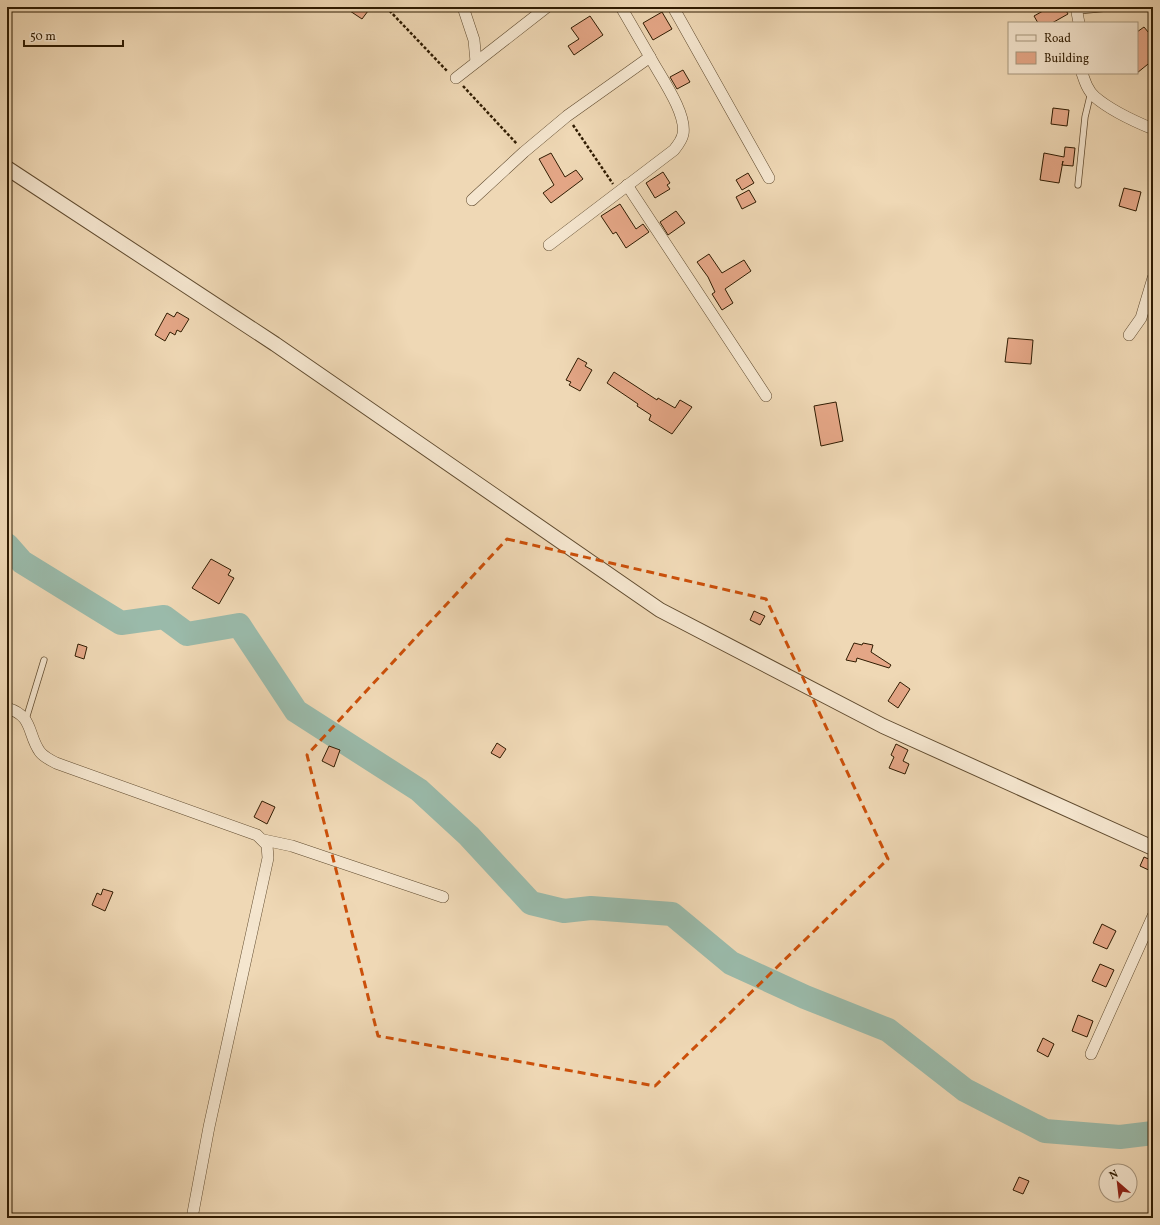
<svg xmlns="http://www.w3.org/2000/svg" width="1160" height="1225" font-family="Vollkorn,serif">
<rect width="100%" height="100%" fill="#efd8b5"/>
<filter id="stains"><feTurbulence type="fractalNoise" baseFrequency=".005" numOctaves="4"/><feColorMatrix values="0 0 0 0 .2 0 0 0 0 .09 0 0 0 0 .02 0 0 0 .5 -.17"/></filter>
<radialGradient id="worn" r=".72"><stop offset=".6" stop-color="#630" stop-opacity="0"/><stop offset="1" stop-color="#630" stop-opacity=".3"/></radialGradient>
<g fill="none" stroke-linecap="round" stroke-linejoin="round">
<!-- river -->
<polyline stroke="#9abaaa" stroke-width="24" points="7,545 22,562 121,623 164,617 187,634 239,625 296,711 419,790 469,836 531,903 564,911 591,908 672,914 731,963 805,997 888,1030 965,1090 1045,1131 1120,1137 1153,1133"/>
</g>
<!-- building -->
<g fill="#e4a686" stroke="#301c02">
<polygon points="344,7 371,7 362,19"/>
<polygon points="1050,7 1064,7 1068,14 1052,23 1038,23 1034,16"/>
<polygon points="662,12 672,29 653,40 643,23"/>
<polygon points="590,16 603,35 574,55 568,46 579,39 571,28"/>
<polygon points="1144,27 1153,38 1153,60 1137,73 1137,32"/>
<polygon points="683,70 690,82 677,89 670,77"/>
<polygon points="1053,108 1069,110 1067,126 1051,124"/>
<polygon points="1065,147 1075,148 1073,166 1062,165 1063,161 1059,183 1040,180 1044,153 1064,157"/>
<polygon points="551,153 565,177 576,170 583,179 551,203 543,193 554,185 539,159"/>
<polygon points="663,172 670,183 667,185 670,189 655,198 646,183"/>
<polygon points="748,173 754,183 742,190 736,180"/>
<polygon points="1124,188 1141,192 1136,211 1119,206"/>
<polygon points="749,190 756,202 742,209 736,197"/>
<polygon points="620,204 636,229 643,224 649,232 626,248 616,232 613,234 601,216"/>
<polygon points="676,211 685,223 668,235 660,222"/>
<polygon points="709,254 722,273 744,260 751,271 725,289 733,303 722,310 712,294 715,292 708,277 697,262"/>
<polygon points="177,312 189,319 181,332 177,330 175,335 170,332 165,341 155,335 167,313 174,317"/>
<polygon points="1008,338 1033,340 1031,364 1005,362"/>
<polygon points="578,358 587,363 585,366 592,370 580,391 569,385 571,382 566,380"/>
<polygon points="614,372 657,400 658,398 675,408 680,400 692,407 672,434 649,420 651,415 637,406 638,404 607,383"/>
<polygon points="836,402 843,441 821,446 814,406"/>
<polygon points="211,559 231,570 228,575 234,578 219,604 192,588"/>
<polygon points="754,611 765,616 760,625 750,620"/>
<polygon points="854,643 862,645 863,643 873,645 871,652 891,665 889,668 857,658 856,662 846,660"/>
<polygon points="78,644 87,647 84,659 75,656"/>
<polygon points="900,682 910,689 898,708 888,701"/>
<polygon points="497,743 506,749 500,758 491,753"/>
<polygon points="896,744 908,750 903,761 909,764 905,774 889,768 894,757 891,755"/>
<polygon points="329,746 340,750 334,767 322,761"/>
<polygon points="262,801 275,807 267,824 254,817"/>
<polygon points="1144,857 1153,861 1153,872 1140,866"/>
<polygon points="103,889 113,892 105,911 92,905 97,893 101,895"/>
<polygon points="1102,924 1116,931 1107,949 1093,943"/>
<polygon points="1100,964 1114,970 1106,987 1092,981"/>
<polygon points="1078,1015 1093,1021 1087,1037 1072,1031"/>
<polygon points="1043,1038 1054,1044 1048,1057 1037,1051"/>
<polygon points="1019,1177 1029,1181 1023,1194 1013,1190"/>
</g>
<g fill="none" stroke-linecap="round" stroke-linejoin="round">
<!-- service casing -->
<g stroke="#604b2f" stroke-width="7">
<g id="service">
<polyline points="1078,11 1118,7"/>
<polyline points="1078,185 1085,117 1091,92"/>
<polyline points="26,719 44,660"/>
</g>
</g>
<!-- minor casing -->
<g stroke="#604b2f" stroke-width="12">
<g id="minor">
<polyline points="463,7 474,40 476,62"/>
<polyline points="621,7 650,57"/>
<polyline points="673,7 769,178"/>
<polyline points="1076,7 1079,23"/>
<path d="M1082,73C1085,82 1088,91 1095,97C1109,109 1136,122 1153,129"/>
<polyline points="456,78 547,7"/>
<polyline points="627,185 766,396"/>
<path d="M472,200L524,152L567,116L650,57C660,76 687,113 683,134C682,140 678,145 674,150L549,245"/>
<polyline points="1129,335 1141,318 1153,278"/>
<path d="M7,708C34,716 27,734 40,752C44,757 50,760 56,763L257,835L267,845L268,858L263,881L209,1127L192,1218"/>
<polyline points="264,840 292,846 443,897"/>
<polyline points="1091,1054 1153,916"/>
</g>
</g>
<!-- tertiary casing -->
<g stroke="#604b2f" stroke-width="16">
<polyline id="tertiary" points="7,168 275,344 660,610 883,726 1153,848"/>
</g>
<!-- path -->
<g stroke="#301c02" stroke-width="2.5" stroke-dasharray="3 2" stroke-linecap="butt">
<polyline points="386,7 448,72"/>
<polyline points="463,86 517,144"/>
<polyline points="573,125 613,184"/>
</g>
<!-- service -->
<use href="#service" stroke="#f5e6cf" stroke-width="5.5"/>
<!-- minor -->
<use href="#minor" stroke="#f5e6cf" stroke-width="11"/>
<!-- tertiary -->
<use href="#tertiary" stroke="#f5e6cf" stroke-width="14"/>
</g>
<!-- marked area -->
<path fill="none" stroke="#cc500a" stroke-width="3" stroke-dasharray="8 5" stroke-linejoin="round" d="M507,539L766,599L888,859L655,1086L378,1036L307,755Z"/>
<!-- margin -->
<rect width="1160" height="1225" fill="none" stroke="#efd8b5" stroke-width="24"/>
<rect x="8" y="8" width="1144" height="1209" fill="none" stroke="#301c02" stroke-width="2"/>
<rect x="12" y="12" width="1136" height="1201" fill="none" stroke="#301c02"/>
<!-- legend -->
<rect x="1008" y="22" width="130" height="52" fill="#f5e6cf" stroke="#a6957d"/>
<rect x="1016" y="35" width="20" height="6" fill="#f5e6cf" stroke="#a6957d"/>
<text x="1044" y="42" font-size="12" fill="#301c02">Road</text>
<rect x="1016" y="52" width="20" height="12" fill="#e4a686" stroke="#a6957d"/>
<text x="1044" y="62" font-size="12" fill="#301c02">Building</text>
<!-- north arrow -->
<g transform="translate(1118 1183) rotate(332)"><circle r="19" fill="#f5e6cf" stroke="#a6957d"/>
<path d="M0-3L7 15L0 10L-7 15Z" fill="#8f2418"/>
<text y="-6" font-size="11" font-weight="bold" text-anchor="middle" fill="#301c02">N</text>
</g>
<!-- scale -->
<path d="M24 40v6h99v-6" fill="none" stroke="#301c02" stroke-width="2"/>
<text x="30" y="40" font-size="12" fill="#301c02" stroke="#f5e6cf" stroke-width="3" paint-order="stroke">50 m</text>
<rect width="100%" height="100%" filter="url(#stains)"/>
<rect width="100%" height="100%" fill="url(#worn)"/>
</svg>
